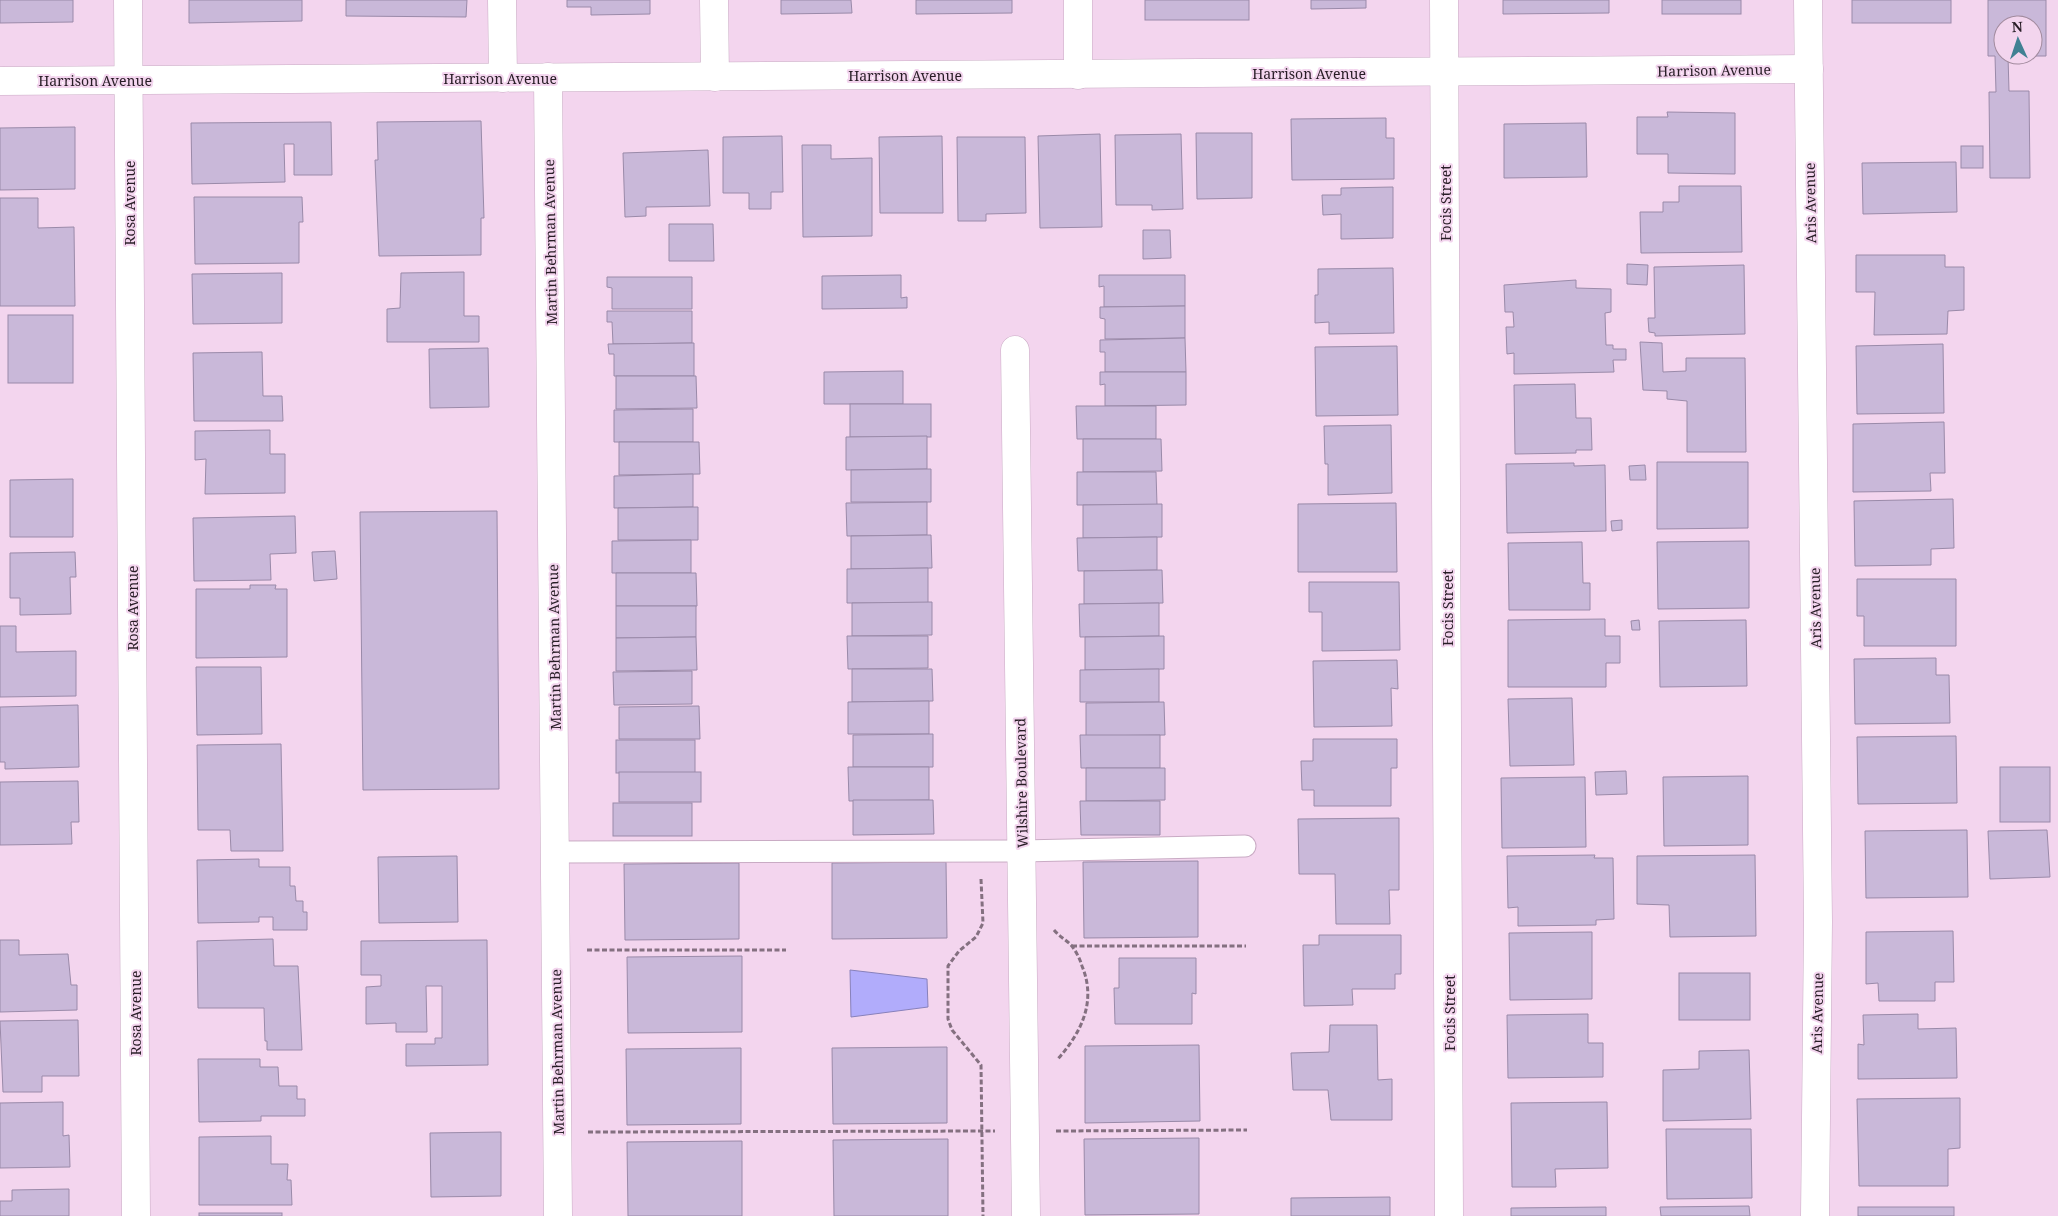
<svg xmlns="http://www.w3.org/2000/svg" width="2058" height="1216" font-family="'Noto Serif',serif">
<rect width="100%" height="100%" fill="#f3d5ee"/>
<!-- water -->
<polygon fill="#b1acfb" stroke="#8881bb" points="850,970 927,979 928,1007 851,1017"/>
<!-- building -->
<g fill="#c9b8d9" stroke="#9a8aa9" fill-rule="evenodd">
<polygon points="0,0 73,0 73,22 0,23"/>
<polygon points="189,0 302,0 302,21 189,23"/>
<polygon points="346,0 467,0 466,17 346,16"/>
<polygon points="567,0 650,0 650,14 591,15 591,7 567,7"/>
<polygon points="781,0 851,0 852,13 781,14"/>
<polygon points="916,0 1012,0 1012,13 916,14"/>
<rect x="1145" y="0" width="104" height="20"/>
<polygon points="1311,0 1366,0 1366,8 1311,9"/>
<polygon points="1503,0 1609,0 1609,13 1503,14"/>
<rect x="1662" y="0" width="79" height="14"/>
<rect x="1852" y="0" width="99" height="23"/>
<path d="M1988,0H2046V56H2008L2009,91H2029L2030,178H1990L1989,92H1996L1995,56H1988ZM2003,25H2033V55H2003Z"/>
<polygon points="1667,112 1735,113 1735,174 1668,173 1668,154 1637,154 1637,117 1668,117"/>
<polygon points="1386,118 1386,138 1394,138 1394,179 1292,180 1291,119"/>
<polygon points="481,121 484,218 481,218 481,255 379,256 375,160 378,160 377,122"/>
<polygon points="331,122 332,175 294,175 294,144 284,144 285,182 192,184 191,123"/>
<polygon points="1586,123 1587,177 1504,178 1504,124"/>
<polygon points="75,127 75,189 0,190 0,128"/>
<polygon points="1196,133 1252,133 1252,198 1197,199"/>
<polygon points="1100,134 1102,227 1040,228 1038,136"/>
<polygon points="1181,134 1183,209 1152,210 1152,205 1116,205 1115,135"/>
<polygon points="782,136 783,192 771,192 771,209 749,209 749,193 723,193 723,137"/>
<polygon points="942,136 943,213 880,213 879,137"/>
<polygon points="957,137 1025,137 1026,213 986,214 986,221 958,221"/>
<polygon points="802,145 831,145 831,159 872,158 872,236 803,237"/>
<rect x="1961" y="146" width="22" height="22"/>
<polygon points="708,150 710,206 646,207 646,216 625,217 623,153"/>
<polygon points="1956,162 1957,212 1863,214 1862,163"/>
<polygon points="1679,186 1741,186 1742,252 1641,253 1640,212 1663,212 1663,202 1679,202"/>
<polygon points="1393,187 1393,238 1341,239 1341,214 1323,215 1322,195 1341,195 1341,188"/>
<polygon points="194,197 302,197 303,222 299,222 299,263 195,264"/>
<polygon points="0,198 38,198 38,228 74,227 75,306 0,306"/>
<polygon points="669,224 713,224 714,261 669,261"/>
<polygon points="1143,230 1170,230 1171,258 1143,259"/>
<polygon points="1856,255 1945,255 1945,267 1964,267 1964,310 1948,311 1947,334 1874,335 1875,292 1856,292"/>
<polygon points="1627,264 1648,265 1647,285 1627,284"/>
<polygon points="1744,265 1745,334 1655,336 1655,333 1649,332 1648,318 1655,318 1654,267"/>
<polygon points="1393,268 1394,333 1329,334 1329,322 1315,323 1315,295 1318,295 1318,269"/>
<polygon points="464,272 464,316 479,316 479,342 387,342 387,309 400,308 401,273"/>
<polygon points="282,273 282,323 193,324 192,274"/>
<polygon points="901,275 901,298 907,297 907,308 822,309 822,276"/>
<polygon points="1099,275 1185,275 1185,306 1104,307 1104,286 1099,287"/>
<polygon points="607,277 692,277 692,309 612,309 612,288 607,287"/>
<polygon points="1576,280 1576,288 1611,289 1611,312 1605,313 1606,345 1613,345 1613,349 1626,349 1626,360 1613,360 1614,372 1514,374 1514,353 1507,354 1506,327 1514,327 1513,312 1505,312 1504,285"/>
<polygon points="1185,306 1185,338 1105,339 1105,319 1100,318 1100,307"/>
<polygon points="607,311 692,311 692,343 613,344 612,322 607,322"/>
<rect x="8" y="315" width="65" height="68"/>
<polygon points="1185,338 1186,372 1105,372 1105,352 1100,352 1100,340"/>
<polygon points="1640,342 1662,343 1663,372 1686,371 1686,358 1745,358 1746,452 1687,452 1687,401 1667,399 1667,391 1643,390"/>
<polygon points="694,343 694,376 614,376 614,354 609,354 608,344"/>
<polygon points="1943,344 1944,413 1857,414 1856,346"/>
<polygon points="1397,346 1398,415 1316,416 1315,347"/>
<polygon points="488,348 489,407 430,408 429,349"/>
<polygon points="262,352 263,396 282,396 283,421 194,421 193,353"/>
<polygon points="903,371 903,404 824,404 824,372"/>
<polygon points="1100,372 1186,372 1186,405 1105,406 1105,384 1100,385"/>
<polygon points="616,376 696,376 697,408 616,409"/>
<polygon points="1575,384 1576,418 1591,418 1592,450 1576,450 1576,453 1515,454 1514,385"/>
<rect x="850" y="404" width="81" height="33"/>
<polygon points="1076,406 1156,406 1156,439 1077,439"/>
<polygon points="693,409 693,442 614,442 614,410"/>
<polygon points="1944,422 1945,473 1930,473 1931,491 1853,492 1853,424"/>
<polygon points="1391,425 1392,493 1328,495 1328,464 1325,464 1324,426"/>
<polygon points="270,430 270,454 285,454 285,493 205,494 206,459 195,460 195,431"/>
<polygon points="927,436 927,469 846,470 846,437"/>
<polygon points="1083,439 1161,439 1162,471 1083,472"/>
<polygon points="619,442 699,442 700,474 619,475"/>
<polygon points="1657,462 1748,462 1748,528 1657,529"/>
<polygon points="1574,463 1574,466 1605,465 1606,531 1507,533 1506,464"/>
<polygon points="1645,465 1646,480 1630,480 1629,466"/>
<polygon points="931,469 931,502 851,502 851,470"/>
<polygon points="1077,472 1156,472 1157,505 1077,505"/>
<polygon points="693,474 693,507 614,508 614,476"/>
<polygon points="73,479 73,537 10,537 10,480"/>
<polygon points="1953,499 1954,548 1931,549 1931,565 1855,566 1854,501"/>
<polygon points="927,502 927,535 847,536 846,503"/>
<polygon points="1396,503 1397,572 1298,572 1298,504"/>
<polygon points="1162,504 1162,537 1083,538 1083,505"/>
<polygon points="698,507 698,540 618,540 618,508"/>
<polygon points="497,511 499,789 363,790 360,512"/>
<polygon points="295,516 296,553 270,554 271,580 194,581 193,518"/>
<polygon points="1622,520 1622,530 1612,531 1611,521"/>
<polygon points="931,535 932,568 851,569 851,536"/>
<polygon points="1157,537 1157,570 1078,571 1077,538"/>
<polygon points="691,540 691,573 612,573 612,541"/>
<polygon points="1749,541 1749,608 1658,609 1657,542"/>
<polygon points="1582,542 1583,583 1590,583 1590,610 1509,610 1508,543"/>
<polygon points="335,551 337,579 314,581 312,552"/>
<polygon points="75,552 76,577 70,577 71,614 20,615 20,598 10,598 10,553"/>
<polygon points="928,568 928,603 847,603 847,569"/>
<polygon points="1162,570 1163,603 1084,604 1084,571"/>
<polygon points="616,573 696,573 697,606 616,606"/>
<polygon points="1857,579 1956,579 1956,646 1864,646 1864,616 1857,616"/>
<polygon points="1309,582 1399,582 1400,650 1322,651 1322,612 1309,612"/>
<polygon points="250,585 276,585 275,589 287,589 287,657 196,658 196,589 250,589"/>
<polygon points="932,602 932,635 852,636 852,603"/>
<polygon points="1159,603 1159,636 1080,637 1079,604"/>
<polygon points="616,606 696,606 696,637 616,638"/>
<polygon points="1605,619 1605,636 1620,636 1620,663 1606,663 1606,687 1508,687 1508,620"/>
<polygon points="1639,620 1640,630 1632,630 1631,621"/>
<polygon points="1746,620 1747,686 1660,687 1659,621"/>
<polygon points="0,626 16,626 16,652 76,651 76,696 0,697"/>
<polygon points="847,636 928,636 928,668 848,669"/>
<polygon points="1164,636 1164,669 1085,670 1085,637"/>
<polygon points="696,637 697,670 616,671 616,638"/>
<polygon points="1936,658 1936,675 1949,675 1950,723 1855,724 1854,659"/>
<polygon points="1397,660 1398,689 1391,688 1392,726 1314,727 1313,661"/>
<polygon points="196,667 261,667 262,734 197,735"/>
<polygon points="852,669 932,669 933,701 852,702"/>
<polygon points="1159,669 1159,702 1080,702 1080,670"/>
<polygon points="692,671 692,704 614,705 613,672"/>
<polygon points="1572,698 1574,765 1510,766 1508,699"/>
<polygon points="929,701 929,734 848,734 848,702"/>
<polygon points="1164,702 1165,735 1086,736 1086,703"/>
<polygon points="78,705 79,767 5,769 5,762 0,762 0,707"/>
<polygon points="699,706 700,739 619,739 619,707"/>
<polygon points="933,734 933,767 853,767 853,735"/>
<polygon points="1080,735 1160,735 1160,768 1081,768"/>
<polygon points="1956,736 1957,803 1858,804 1857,737"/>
<polygon points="1313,739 1397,739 1397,768 1391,768 1391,806 1314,806 1314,790 1302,790 1301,761 1313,761"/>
<rect x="616" y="740" width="79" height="33"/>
<polygon points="281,744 283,851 231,851 230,830 198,830 197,745"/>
<polygon points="848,767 929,767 929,800 849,801"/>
<rect x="2000" y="767" width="50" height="55"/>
<polygon points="1086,768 1165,768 1165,800 1086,801"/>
<polygon points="1626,771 1627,794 1596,795 1595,772"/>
<rect x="619" y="772" width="82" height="30"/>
<polygon points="1748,776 1748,845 1664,846 1663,777"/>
<polygon points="1585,777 1586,847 1502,848 1501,778"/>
<polygon points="78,781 79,822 71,822 72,844 0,845 0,782"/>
<polygon points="853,800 933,800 934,834 853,835"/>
<polygon points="1080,801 1160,801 1160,835 1081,835"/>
<rect x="613" y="803" width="79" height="33"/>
<polygon points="1399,818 1399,890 1389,890 1390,924 1336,924 1335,874 1299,874 1298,819"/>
<polygon points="1967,830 1968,897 1866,898 1865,831"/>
<polygon points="2047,830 2050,877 1990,879 1988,831"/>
<polygon points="1595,855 1594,858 1613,858 1614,919 1596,920 1596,925 1518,926 1518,907 1508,908 1507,856"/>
<polygon points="1755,855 1756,936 1670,937 1669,905 1637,904 1637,856"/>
<polygon points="457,856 458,922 379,923 378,857"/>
<polygon points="259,859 259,867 290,867 290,886 295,886 296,901 303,901 303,912 307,912 307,930 273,930 273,917 259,917 259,922 198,923 197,860"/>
<polygon points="1198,861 1198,937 1084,938 1083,862"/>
<polygon points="946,862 947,938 832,939 832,863"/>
<polygon points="739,863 739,939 625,940 624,864"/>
<polygon points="1953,931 1954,982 1935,982 1935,1001 1879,1001 1878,983 1866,984 1866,932"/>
<polygon points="1592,932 1592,999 1510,1000 1509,933"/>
<polygon points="1319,935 1401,935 1401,974 1395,974 1395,989 1352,989 1353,1005 1304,1006 1303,945 1319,945"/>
<polygon points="273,939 274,966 298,966 302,1050 267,1050 267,1041 265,1041 264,1008 198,1008 197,941"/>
<polygon points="0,940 19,940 19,955 68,954 71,985 77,985 77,1010 0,1012"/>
<polygon points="487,940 488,1065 406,1066 406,1044 435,1044 435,1038 442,1038 442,986 426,986 427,1032 396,1032 396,1023 366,1024 366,987 381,986 381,975 361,975 361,941"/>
<polygon points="742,956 742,1032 628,1033 627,957"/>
<polygon points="1119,958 1196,958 1196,994 1192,993 1192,1024 1115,1024 1114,988 1119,988"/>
<rect x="1679" y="973" width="71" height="47"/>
<polygon points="1588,1014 1588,1043 1603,1043 1603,1077 1508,1078 1507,1015"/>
<polygon points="1918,1014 1918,1029 1956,1028 1957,1078 1858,1079 1858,1044 1864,1045 1863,1015"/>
<polygon points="78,1020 79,1076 42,1076 42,1092 3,1092 0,1021"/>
<polygon points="1330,1025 1377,1025 1378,1080 1392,1079 1392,1120 1331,1120 1328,1090 1293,1090 1291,1053 1329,1052"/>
<polygon points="1199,1045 1200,1121 1085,1123 1085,1046"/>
<polygon points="947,1047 947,1123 833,1124 832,1048"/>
<polygon points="741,1048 741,1124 627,1125 626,1049"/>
<polygon points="1749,1050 1751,1119 1663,1121 1663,1070 1699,1069 1699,1051"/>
<polygon points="198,1059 260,1059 260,1067 278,1067 279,1086 297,1086 297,1099 305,1099 305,1116 261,1116 261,1121 199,1122"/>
<polygon points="1960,1098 1960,1148 1948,1149 1948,1186 1859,1186 1857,1099"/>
<polygon points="63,1102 63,1136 69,1135 70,1167 0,1168 0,1103"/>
<polygon points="1607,1102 1608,1168 1555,1169 1556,1187 1512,1187 1511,1103"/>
<polygon points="1666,1129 1751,1129 1752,1198 1667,1199"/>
<polygon points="501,1132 501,1196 431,1197 430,1133"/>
<polygon points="271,1136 271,1164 288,1164 287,1180 291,1180 292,1205 199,1205 199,1137"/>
<polygon points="1199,1138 1199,1214 1085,1215 1084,1139"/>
<polygon points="948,1139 948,1216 834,1216 833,1140"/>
<polygon points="742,1141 742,1216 628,1216 627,1142"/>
<polygon points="69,1189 69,1216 0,1216 0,1201 12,1201 12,1190"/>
<polygon points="1390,1197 1390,1216 1291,1216 1291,1198"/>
<polygon points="1749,1206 1750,1216 1661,1216 1660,1207"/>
<polygon points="1606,1207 1606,1216 1511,1216 1511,1208"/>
<rect x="1858" y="1207" width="96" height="9"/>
<rect x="199" y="1213" width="83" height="3"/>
</g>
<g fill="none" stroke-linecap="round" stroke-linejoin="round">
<!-- lane casing -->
<g stroke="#c9abc4" stroke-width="23">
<polyline id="lane" points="555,852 1022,851 1245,846"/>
</g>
<!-- street casing -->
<g stroke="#c9abc4" stroke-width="29">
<g id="street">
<polyline points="128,0 136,1216"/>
<polyline points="502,0 503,78"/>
<polyline points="714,0 715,77"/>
<polyline points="1444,0 1449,1216"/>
<polyline points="1808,0 1818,922 1815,1216"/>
<polyline points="1078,75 1078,0"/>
<polyline points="548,77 558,1216"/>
<polyline points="0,81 1809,69"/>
<polyline points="1015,350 1026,1216"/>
</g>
</g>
<!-- path -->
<g stroke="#847080" stroke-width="3" stroke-dasharray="5 2.5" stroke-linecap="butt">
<polyline points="981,879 983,923 976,937 959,951 948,966 948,1019 952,1030 981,1065 983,1216"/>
<path d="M1054,930C1059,936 1066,940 1071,945C1076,951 1080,959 1082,966C1097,1002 1081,1033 1057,1060"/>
<polyline points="1072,946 1246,946"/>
<polyline points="587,950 786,950"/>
<polyline points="1056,1131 1247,1130"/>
<polyline points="588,1132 995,1131"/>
</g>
<!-- lane -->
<use href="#lane" stroke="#fff" stroke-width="21"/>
<!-- street -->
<use href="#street" stroke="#fff" stroke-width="28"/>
</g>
<g text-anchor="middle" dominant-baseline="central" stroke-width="4" stroke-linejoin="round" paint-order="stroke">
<!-- street labels -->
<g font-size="14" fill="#281d26" stroke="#f3d5ee">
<text transform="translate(1714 70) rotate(-1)">Harrison Avenue</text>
<text x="1309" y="73">Harrison Avenue</text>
<text x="905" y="75">Harrison Avenue</text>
<text x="500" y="78">Harrison Avenue</text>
<text x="95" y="80">Harrison Avenue</text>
<text transform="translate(129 203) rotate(-90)">Rosa Avenue</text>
<text transform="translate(1445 203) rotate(-90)">Focis Street</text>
<text transform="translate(1810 203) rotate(-91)">Aris Avenue</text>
<text transform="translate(550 242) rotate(-91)">Martin Behrman Avenue</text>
<text transform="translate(132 608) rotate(-90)">Rosa Avenue</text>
<text transform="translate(1447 608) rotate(-90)">Focis Street</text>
<text transform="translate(1815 608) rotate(-91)">Aris Avenue</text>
<text transform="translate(554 647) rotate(-91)">Martin Behrman Avenue</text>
<text transform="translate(1021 783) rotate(-91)">Wilshire Boulevard</text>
<text transform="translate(135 1013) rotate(-90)">Rosa Avenue</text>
<text transform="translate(1449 1013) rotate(-90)">Focis Street</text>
<text transform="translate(1817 1013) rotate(-89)">Aris Avenue</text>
<text transform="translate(557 1052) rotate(-91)">Martin Behrman Avenue</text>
</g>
</g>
<!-- north arrow -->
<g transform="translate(2018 40) rotate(357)"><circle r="24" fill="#f3d5ee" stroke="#a28b9e"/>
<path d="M0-4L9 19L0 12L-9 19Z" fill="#408193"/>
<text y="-8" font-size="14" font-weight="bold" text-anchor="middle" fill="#281d26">N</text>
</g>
</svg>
